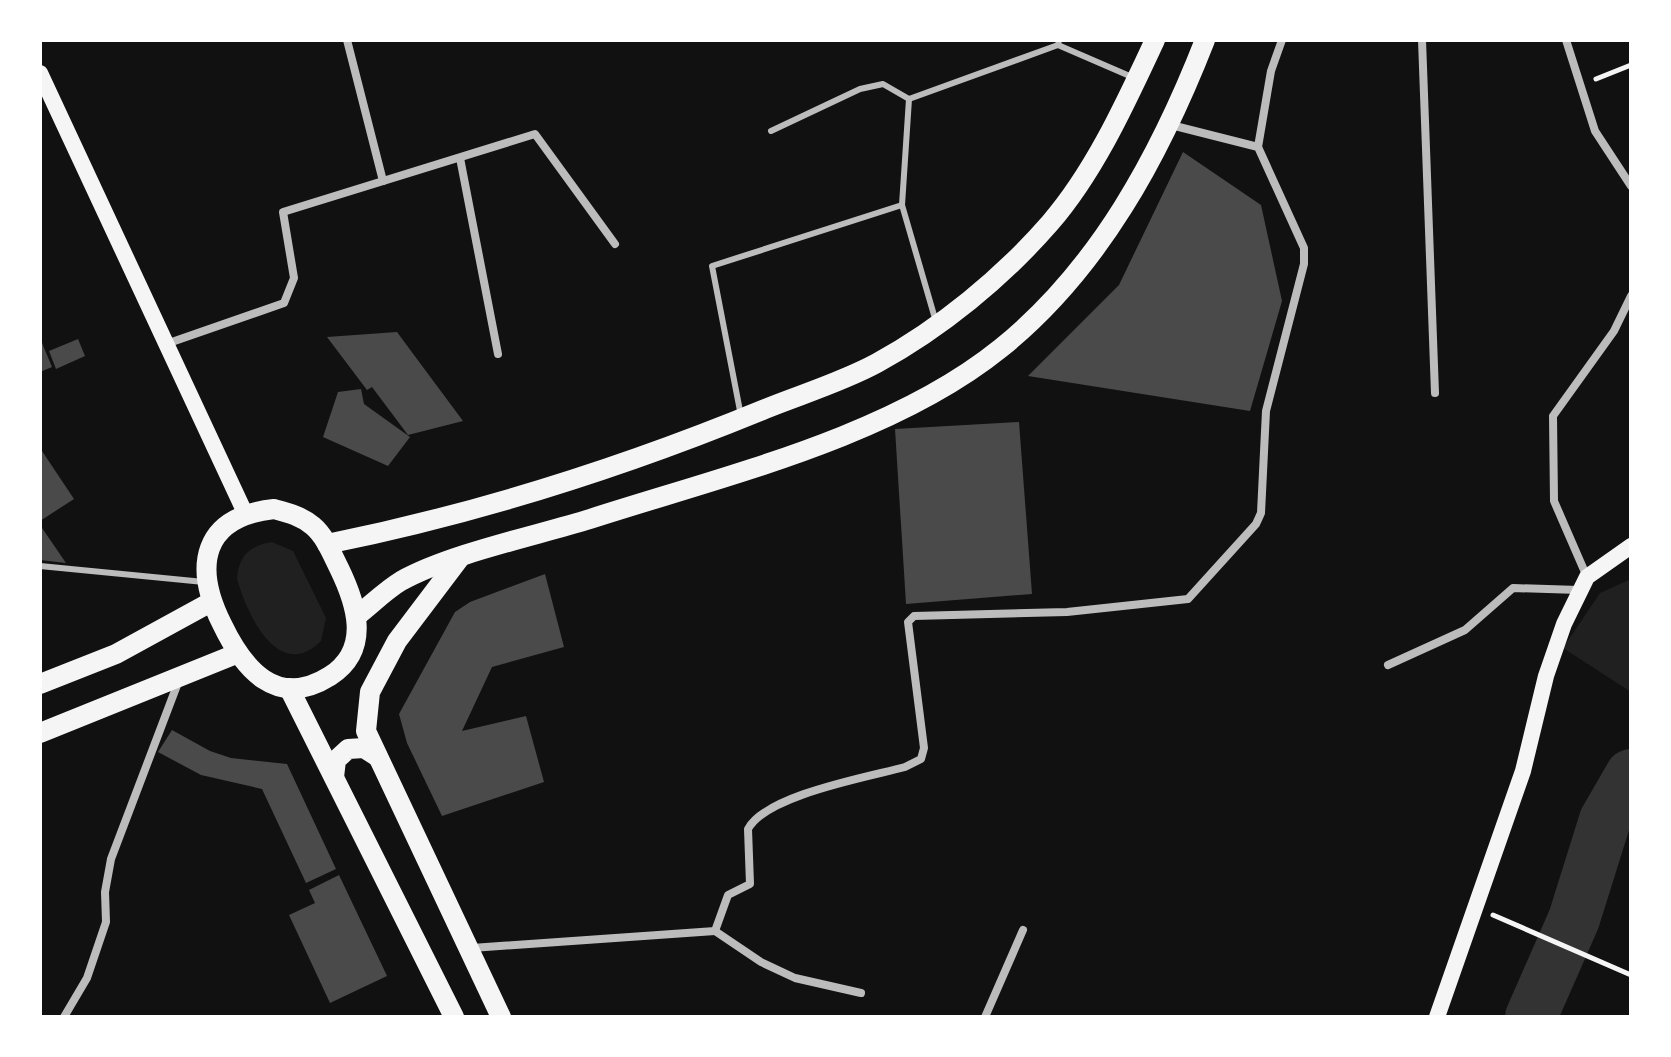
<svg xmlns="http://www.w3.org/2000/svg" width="1671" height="1057" font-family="Jost,sans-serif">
<rect width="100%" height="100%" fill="#111"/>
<!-- green -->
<g fill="#202020">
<path d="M272,542L293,551L326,618L321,641C278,683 247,614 237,579C238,557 250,545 272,542Z"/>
<polygon points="1631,579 1631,692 1563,648 1600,593"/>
</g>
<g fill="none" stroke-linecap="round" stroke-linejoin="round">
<!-- river -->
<polyline stroke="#333" stroke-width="52" points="1531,1017 1574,919 1605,820 1631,775"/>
</g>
<!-- building -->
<g fill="#4a4a4a">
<polygon points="1183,152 1261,205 1282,301 1250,411 1028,376 1119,285"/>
<polygon points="397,332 414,355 463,421 408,435 372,387 367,390 327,337"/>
<polygon points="40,338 52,367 40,372"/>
<polygon points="78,339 85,356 56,369 49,351"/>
<polygon points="361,389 364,404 410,437 388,466 323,437 338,392"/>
<polygon points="1019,422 1032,594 906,604 895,429"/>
<polygon points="40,448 74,499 40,521"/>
<polygon points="40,525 66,563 40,560"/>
<polygon points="545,574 564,647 492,667 462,731 526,716 544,782 442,816 407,743 399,714 455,612 470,602"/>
<polygon points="172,730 210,751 231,758 287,764 336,869 306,883 262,789 201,775 158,752"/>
<polygon points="339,875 387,976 330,1003 289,915 315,903 309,890"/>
</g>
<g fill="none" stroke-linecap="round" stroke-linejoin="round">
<!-- path -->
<g stroke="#f5f5f5" stroke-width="5">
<polyline points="1596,79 1631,65"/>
<polyline points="1493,915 1631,975"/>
</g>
<!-- service -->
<g stroke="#bcbcbc" stroke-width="6">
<polyline points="1058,45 1132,77"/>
<polyline points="771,131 860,89 883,84 909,99"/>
<polyline points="936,322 902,205 909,99 1058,45 1059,40"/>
<polyline points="741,416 712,266 902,205"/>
<polyline points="40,566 204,582"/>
</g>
<!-- minor -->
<g stroke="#bcbcbc" stroke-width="8">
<polyline points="347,40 383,181"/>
<polyline points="1422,40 1435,393"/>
<polyline points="1566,40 1595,131 1631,186"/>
<polyline points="1258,147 1271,71 1282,40"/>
<polyline points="460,158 498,354"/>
<polyline points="166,344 284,303 294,278 283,212 535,134 615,244"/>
<polyline points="1587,577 1554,501 1553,416 1614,331 1631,296"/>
<polyline points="1388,665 1465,630 1513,588 1579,590"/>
<polyline points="715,931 761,962 795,978 861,993"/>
<path d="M472,948L715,931L728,895L750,884L748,829C766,795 868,777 905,767L921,759L924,748L908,622L914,616L1067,612L1188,599L1256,524L1261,513L1266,411L1304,264V248L1258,147L1171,125"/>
<polyline points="64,1017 87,978 106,922 105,892 111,859 179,680"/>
<polyline points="985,1017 1023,930"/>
</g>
<!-- secondary -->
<g stroke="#f5f5f5" stroke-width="16">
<polyline points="40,73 246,515"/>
<polyline points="1437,1017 1523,771 1546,676 1564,624 1587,577 1631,546"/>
</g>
<!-- primary -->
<g stroke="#f5f5f5" stroke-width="20">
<path d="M274,509C289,513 301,516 313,526C325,536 332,554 339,568C356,603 372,649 330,676C276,710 243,668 222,624C193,566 202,517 274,509Z"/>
<path d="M327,544C476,514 624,467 765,409C802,394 842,382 877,363C941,328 1002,278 1050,223C1095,171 1126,102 1155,40"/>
<polyline points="459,559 397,641 370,692 366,731 501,1017"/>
<path d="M358,615C372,604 386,590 401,581C449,554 535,536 590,519C723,476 891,437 1001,348C1099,269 1160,155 1205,40"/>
<polyline points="40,684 116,654 211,602"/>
<polyline points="289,688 454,1017"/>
<polyline points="40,733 236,654"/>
<polyline points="334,777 336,760 348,749 364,748 378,757"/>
</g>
</g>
<!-- border -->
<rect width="1671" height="1057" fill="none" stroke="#ffffff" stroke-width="84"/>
</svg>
